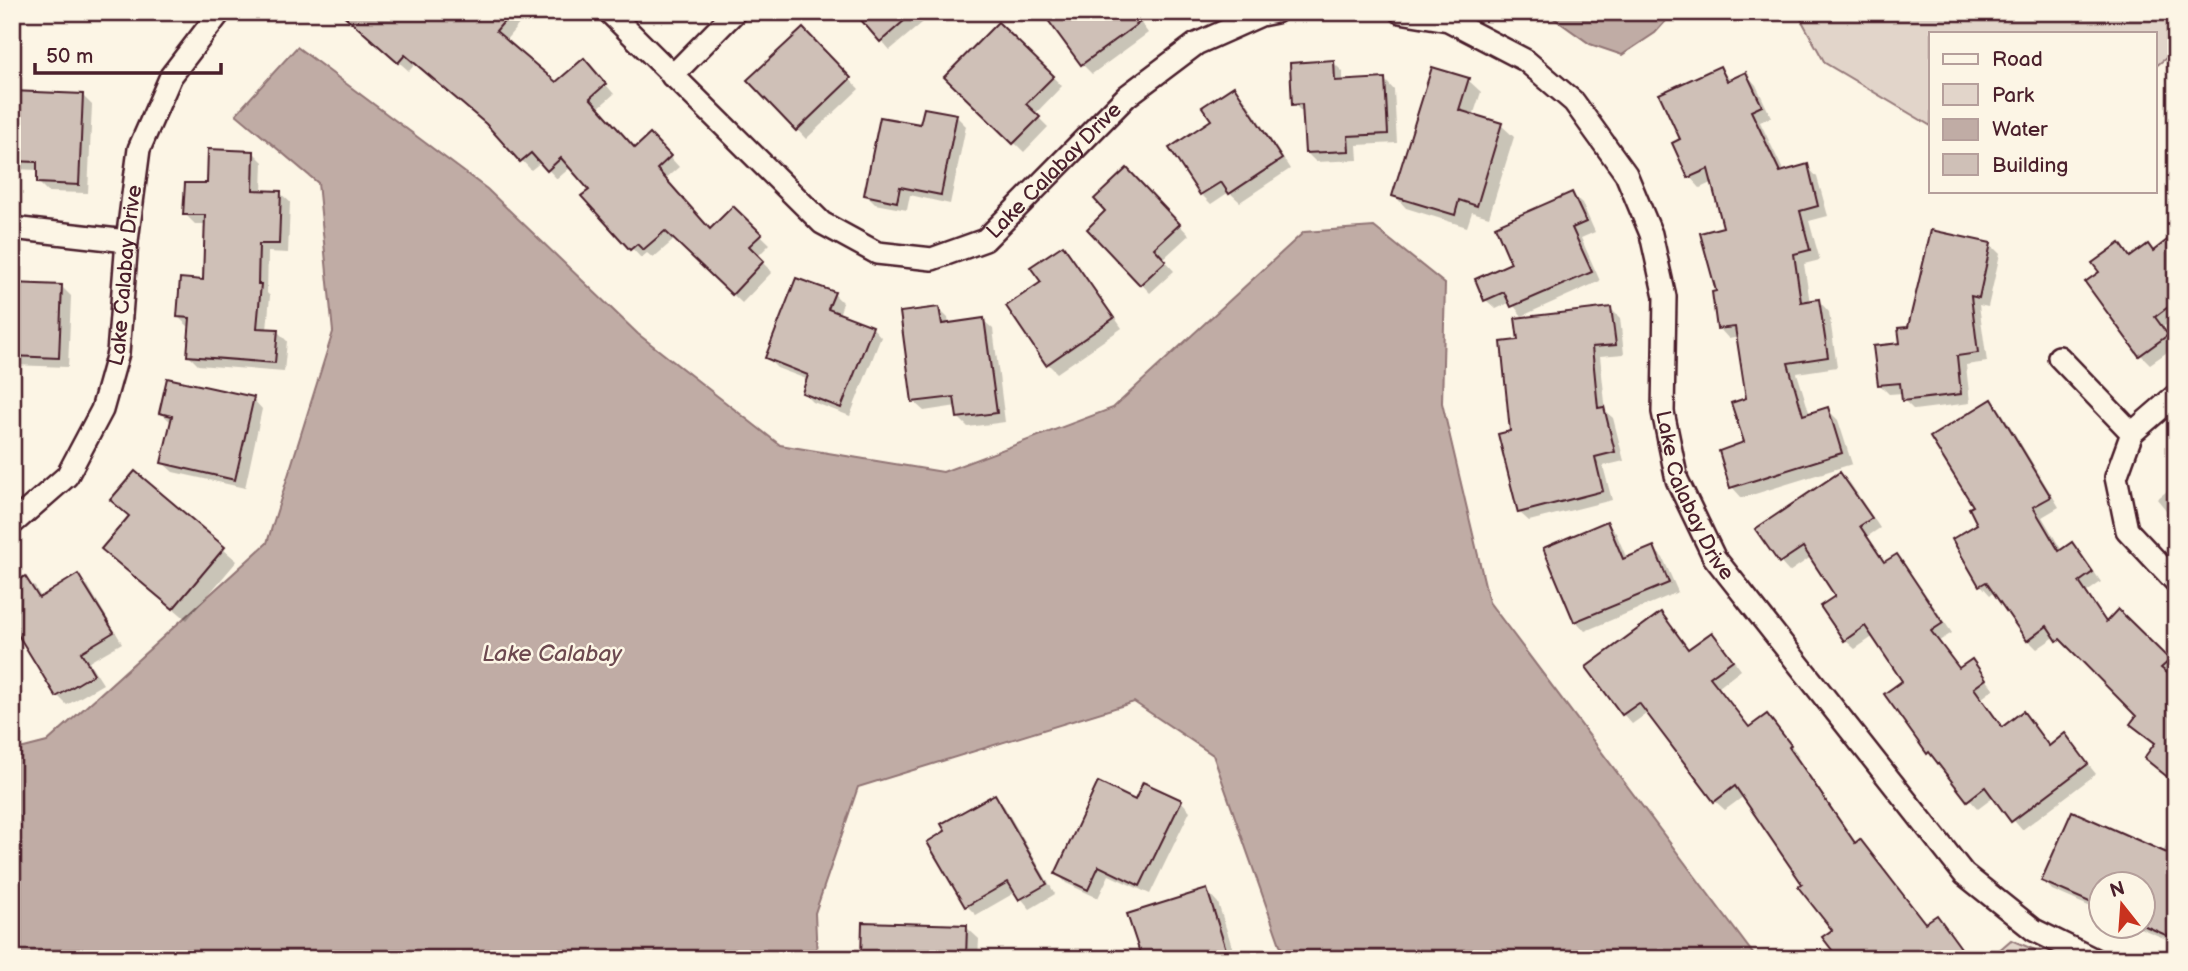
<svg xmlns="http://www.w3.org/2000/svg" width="2188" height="971" font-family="'Balsamiq Sans',sans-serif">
<rect width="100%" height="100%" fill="#fcf5e5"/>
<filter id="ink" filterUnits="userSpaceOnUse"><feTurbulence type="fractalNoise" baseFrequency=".0143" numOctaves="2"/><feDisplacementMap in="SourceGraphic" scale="14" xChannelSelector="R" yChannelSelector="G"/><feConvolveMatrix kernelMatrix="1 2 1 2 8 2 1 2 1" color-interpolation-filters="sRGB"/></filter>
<g filter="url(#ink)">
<!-- green -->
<g fill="#e2d5ca" stroke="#967a7a" stroke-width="2">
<polygon points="1797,12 2176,12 2176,50 2155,67 2155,33 1931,33 1931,126 1825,63"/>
<polygon points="2011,940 2057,959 1989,959"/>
</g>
<!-- water -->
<g fill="#c0aca5" stroke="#917474" stroke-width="2">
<polygon points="1545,12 1674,12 1655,33 1622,55 1590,44"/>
<polygon points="297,47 487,189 638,334 780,445 943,472 1113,408 1304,232 1374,227 1445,284 1442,403 1489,602 1757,959 1285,959 1213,755 1134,702 858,787 815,913 817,959 12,959 12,751 47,742 267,543 333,332 318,183 236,114"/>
</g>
<!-- shadow -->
<g fill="#0003">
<polygon points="464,12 519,12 525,17 505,41 556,85 593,70 614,94 598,108 635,150 660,146 679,167 665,179 711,231 733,208 770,244 757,257 772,272 742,303 675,239 653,258 647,253 641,258 584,196 591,190 571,167 557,179 541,162 531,170 492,129 416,63 409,71 348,18"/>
<polygon points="857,12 935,12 890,50"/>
<polygon points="1044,12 1133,12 1148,33 1092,74 1082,64"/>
<polygon points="1166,12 1181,12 1170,17"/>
<polygon points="998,24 1062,86 1035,114 1048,127 1024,152 946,77"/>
<polygon points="803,30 859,89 806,139 750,80"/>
<polygon points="1333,62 1343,72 1343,82 1385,80 1394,90 1397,143 1357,145 1358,160 1316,162 1306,152 1303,113 1294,104"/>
<polygon points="1720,68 1731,81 1746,74 1756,85 1771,117 1760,122 1784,172 1807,166 1817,177 1828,216 1809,221 1820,260 1804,264 1810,303 1819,301 1829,312 1837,367 1797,373 1810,415 1827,409 1838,420 1852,464 1742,498 1732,487 1746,443 1748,399 1739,337 1729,339 1719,328 1718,293 1725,229 1713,182 1700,188 1690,177 1682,140"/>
<polygon points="1468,80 1481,92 1473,116 1501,125 1514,137 1489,217 1472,212 1467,227 1406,208 1394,195"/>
<polygon points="1234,88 1244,98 1290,169 1240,202 1229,192 1211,204 1201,194 1172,148 1213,121"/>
<polygon points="12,93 83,96 92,105 88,193 48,192 38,182 39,170 12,169"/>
<polygon points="956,116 966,126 950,204 910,195 907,210 875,204 866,195 922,127"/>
<polygon points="253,152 263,162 262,192 280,193 290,202 288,253 268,252 267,293 270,296 267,330 277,331 287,341 284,372 198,365 189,356 191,327 188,326 178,317 204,282 206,224 195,224 185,214 208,185"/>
<polygon points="1127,170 1189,235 1163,259 1174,271 1150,293 1089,229 1108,211"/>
<polygon points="1572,194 1582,203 1595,232 1581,238 1600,281 1522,316 1511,302 1496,309 1486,300"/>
<polygon points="2176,235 2176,318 2163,327 2176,346 2150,364 2141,355 2101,272 2119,245 2131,258 2154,253"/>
<polygon points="1990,244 2000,254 1988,307 1979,305 1987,362 1966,365 1970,403 1914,410 1904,400 1903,393 1889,394 1880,385 1910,329"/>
<polygon points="1063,247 1072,257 1122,328 1057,373 1047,363 1043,282"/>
<polygon points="12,285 62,287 71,296 68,367 12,365"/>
<polygon points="834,294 843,303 839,315 872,327 881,337 850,416 813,402 804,393 809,380 777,368 767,358"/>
<polygon points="938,308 948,318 949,325 983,320 993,329 1005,422 968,427 959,418 957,406 924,411 914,402"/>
<polygon points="1611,309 1620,318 1624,354 1600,356 1606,412 1613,418 1624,461 1603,466 1612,500 1529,521 1519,512 1512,432 1519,342"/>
<polygon points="253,399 262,409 245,488 173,472 163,463 171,422 161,413"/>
<polygon points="1991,401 2001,411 2059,507 2042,517 2062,551 2072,544 2082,554 2101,582 2087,592 2107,622 2118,611 2176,669 2176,673 2171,678 2157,745 2142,733 2138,716 2070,648 2068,649 2056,636 2037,649 2028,640 1995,592 1990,595 1981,585 1954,539 1980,524 1975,506"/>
<polygon points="135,474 237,561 187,620 104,549 131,517 112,500"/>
<polygon points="1840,474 1850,483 1880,528 1868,536 1886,563 1896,556 1906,566 1952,633 1939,641 1960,670 1972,662 1994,689 1982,698 2003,728 2053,754 2065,736 2096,774 2022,830 1994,797 1978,809 1928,752 1905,681 1874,636 1855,649 1845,640 1837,596 1811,557 1789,572 1780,562"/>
<polygon points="2176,484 2176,522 2157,499"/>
<polygon points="1607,523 1616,533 1627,559 1653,548 1663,558 1678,592 1585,631 1576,621 1545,549"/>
<polygon points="78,577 88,586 122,643 89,662 103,684 67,705 58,696 25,578 35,587 42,599"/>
<polygon points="1660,614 1689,650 1711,634 1721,643 1741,670 1719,687 1750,728 1767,716 1776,726 1799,756 1797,757 1857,844 1869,851 1927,924 1936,917 1969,958 1841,959 1834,930 1744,796 1725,810 1715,801 1649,712 1632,724 1623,714"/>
<polygon points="994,796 1004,806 1055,894 1030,909 1016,892 976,915 967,906"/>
<polygon points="1181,801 1190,811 1150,894 1109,875 1098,898 1066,883 1057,873 1135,802"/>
<polygon points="2174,825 2176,943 2135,926 2142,926 2142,884 2100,884 2100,911 2052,890 2043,880 2163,853"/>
<polygon points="1207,891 1218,903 1236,959 1142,959"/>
<polygon points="966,927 979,939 978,959 863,959"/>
</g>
<!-- building -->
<g fill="#cfc0b7" stroke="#4a1f2b" stroke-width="2">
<polygon points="340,12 512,12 496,31 556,82 584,58 606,84 590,98 635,148 650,134 671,156 657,169 710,229 733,206 762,234 749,246 764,261 732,295 665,231 643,250 637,244 630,250 581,196 589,190 561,158 547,171 531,153 520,162 486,124 405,55 398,63"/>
<polygon points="854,12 914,12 880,42"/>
<polygon points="1042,12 1154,12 1081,65"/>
<polygon points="998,22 1054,76 1026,104 1040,117 1013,144 944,77"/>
<polygon points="803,28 851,78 796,131 747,80"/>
<polygon points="1334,60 1335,81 1385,78 1388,134 1348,136 1349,151 1305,153 1302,104 1292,105 1290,63"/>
<polygon points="1720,66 1727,81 1746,72 1762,106 1751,111 1780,172 1808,164 1818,206 1800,211 1810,250 1794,254 1801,302 1819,299 1828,357 1788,363 1803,415 1828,407 1842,453 1730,488 1719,451 1744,442 1731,403 1746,398 1735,327 1717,329 1712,292 1716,291 1700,233 1723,227 1708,169 1688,178 1672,143 1680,139 1659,94"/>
<polygon points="1432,67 1469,78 1459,110 1502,123 1477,206 1459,200 1455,215 1392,196"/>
<polygon points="1234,86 1282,159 1229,194 1221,182 1200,195 1169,148 1211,120 1202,107"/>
<polygon points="12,91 83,94 79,185 37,183 37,162 12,161"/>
<polygon points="924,108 957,114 941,195 900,187 897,202 864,195 880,117 920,124"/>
<polygon points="208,149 254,151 253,190 281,191 279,244 259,244 258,284 261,284 257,328 278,329 275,363 187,356 190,318 177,317 180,278 203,280 205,215 183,215 185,183 207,183"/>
<polygon points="1127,168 1180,224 1154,248 1166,261 1140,285 1087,229 1105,211 1094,199"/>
<polygon points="1572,192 1586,222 1572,228 1592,272 1511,307 1504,292 1484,301 1475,279 1511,263 1495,226"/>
<polygon points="1931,230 1991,243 1979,298 1971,296 1978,353 1957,356 1961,394 1902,401 1900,383 1878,385 1873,346 1900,343 1898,328 1908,327"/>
<polygon points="2176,233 2176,301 2155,317 2168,335 2139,356 2085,282 2099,272 2092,263 2120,243 2130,257 2148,244 2153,251"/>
<polygon points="1063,245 1114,318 1046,365 1006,306 1041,282 1030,267"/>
<polygon points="796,278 835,292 828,309 873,326 841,408 802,393 808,375 765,358"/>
<polygon points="12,283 62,285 59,358 12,356"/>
<polygon points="939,307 942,324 984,318 997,413 957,418 954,397 912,402 900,312"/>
<polygon points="1611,307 1616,345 1592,347 1598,408 1604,407 1615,452 1595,457 1603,491 1518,513 1498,434 1510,431 1501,342 1518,340 1515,318"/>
<polygon points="167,378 254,397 235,480 161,463 172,416 159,413"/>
<polygon points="1992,399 2051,497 2033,507 2059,551 2072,542 2093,572 2079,582 2106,622 2118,609 2170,660 2161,668 2176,680 2176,784 2144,758 2155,743 2130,724 2136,716 2060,639 2057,641 2047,626 2027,641 1986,582 1979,586 1952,539 1977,524 1969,508 1973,506 1930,437"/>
<polygon points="135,471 225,547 173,609 101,549 129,516 110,500"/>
<polygon points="1840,472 1872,518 1860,526 1884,562 1897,554 1943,623 1931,631 1959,668 1972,659 1986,679 1974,688 2002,727 2023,711 2049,746 2065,733 2088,764 2011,822 1985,787 1967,801 1929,752 1927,754 1884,694 1902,681 1865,626 1844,641 1820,606 1835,596 1803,547 1779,563 1755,529"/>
<polygon points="1607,521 1623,559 1654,546 1669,583 1574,622 1543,548"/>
<polygon points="78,574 114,632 81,652 94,674 56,697 12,625 12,584 25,576 39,598"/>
<polygon points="1661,612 1688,649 1712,632 1733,660 1710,677 1749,727 1767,714 1791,745 1789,747 1855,843 1860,839 1925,923 1937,915 1961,948 1947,959 1839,959 1822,937 1832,930 1798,887 1802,884 1735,786 1714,802 1639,703 1622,715 1586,667"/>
<polygon points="1098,782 1135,800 1143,782 1182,800 1140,886 1099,866 1088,890 1055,874"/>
<polygon points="995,794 1047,884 1019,900 1008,882 965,907 927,842 945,831 941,824"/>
<polygon points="2072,811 2176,857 2176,917 2168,936 2143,925 2143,884 2101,884 2101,907 2041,881"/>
<polygon points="1207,889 1229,959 1142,959 1127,914"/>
<polygon points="862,922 967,925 966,959 861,959"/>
</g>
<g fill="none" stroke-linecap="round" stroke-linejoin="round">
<!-- street casing -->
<g stroke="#4a1f2b" stroke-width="26">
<g id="street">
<path id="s1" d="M609,12L822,223L877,253L932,259L985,240L1127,96L1196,44L1261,15L1276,12"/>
<path id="s2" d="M1400,12L1448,20L1525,60L1574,102L1626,174L1651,234L1665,297L1663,412L1677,480L1714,557L1964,874L2034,930L2093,959"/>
<polyline points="672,76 735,12"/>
<polyline points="12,228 127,241"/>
<polyline points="2059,357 2132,433"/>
<polyline points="2176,395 2132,433 2116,477 2127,530 2176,582"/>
<path id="s3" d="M12,524L67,476L102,410L118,353L127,241L139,149L171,76L220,12"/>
</g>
</g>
<!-- street -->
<use href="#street" stroke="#fcf5e5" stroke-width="21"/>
</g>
</g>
<g text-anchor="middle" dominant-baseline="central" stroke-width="5" stroke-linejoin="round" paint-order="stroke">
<!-- street labels -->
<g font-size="21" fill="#4a1f2b" stroke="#fcf5e5">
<text stroke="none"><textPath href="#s1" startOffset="572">Lake Calabay Drive</textPath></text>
<text stroke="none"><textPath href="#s3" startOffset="285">Lake Calabay Drive</textPath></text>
<text stroke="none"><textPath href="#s2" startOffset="623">Lake Calabay Drive</textPath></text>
</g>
<!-- water labels -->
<g font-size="23" font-style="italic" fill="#6d4950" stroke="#fcf5e5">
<text x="552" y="654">Lake Calabay</text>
</g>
</g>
<!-- margin -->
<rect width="2188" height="971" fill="none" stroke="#fcf5e5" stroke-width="42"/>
<rect x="21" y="21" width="2146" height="929" fill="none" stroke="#4a1f2b" stroke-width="2.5" filter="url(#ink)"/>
<!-- legend -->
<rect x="1929" y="32" width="228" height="161" fill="#fcf5e5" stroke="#b59f9b" stroke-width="2"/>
<rect x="1943" y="54" width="35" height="10" fill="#fcf5e5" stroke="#b59f9b" stroke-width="2"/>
<text x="1992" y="66" font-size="21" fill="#4a1f2b">Road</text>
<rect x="1943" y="84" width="35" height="21" fill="#e2d5ca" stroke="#b59f9b" stroke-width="2"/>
<text x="1992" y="102" font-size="21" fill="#4a1f2b">Park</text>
<rect x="1943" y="119" width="35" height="21" fill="#c0aca5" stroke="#b59f9b" stroke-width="2"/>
<text x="1992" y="136" font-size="21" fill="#4a1f2b">Water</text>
<rect x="1943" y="154" width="35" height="21" fill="#cfc0b7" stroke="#b59f9b" stroke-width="2"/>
<text x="1992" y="172" font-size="21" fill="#4a1f2b">Building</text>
<!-- north arrow -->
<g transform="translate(2122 905) rotate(343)"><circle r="33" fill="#fcf5e5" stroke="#b59f9b" stroke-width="2"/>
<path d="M0-5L12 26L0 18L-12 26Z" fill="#c8321e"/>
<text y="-10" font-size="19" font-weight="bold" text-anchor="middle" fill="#4a1f2b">N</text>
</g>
<!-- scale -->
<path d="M35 63v10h186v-10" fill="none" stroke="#4a1f2b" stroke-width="3.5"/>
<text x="46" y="63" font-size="21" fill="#4a1f2b" stroke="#fcf5e5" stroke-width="5" paint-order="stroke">50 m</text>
</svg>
